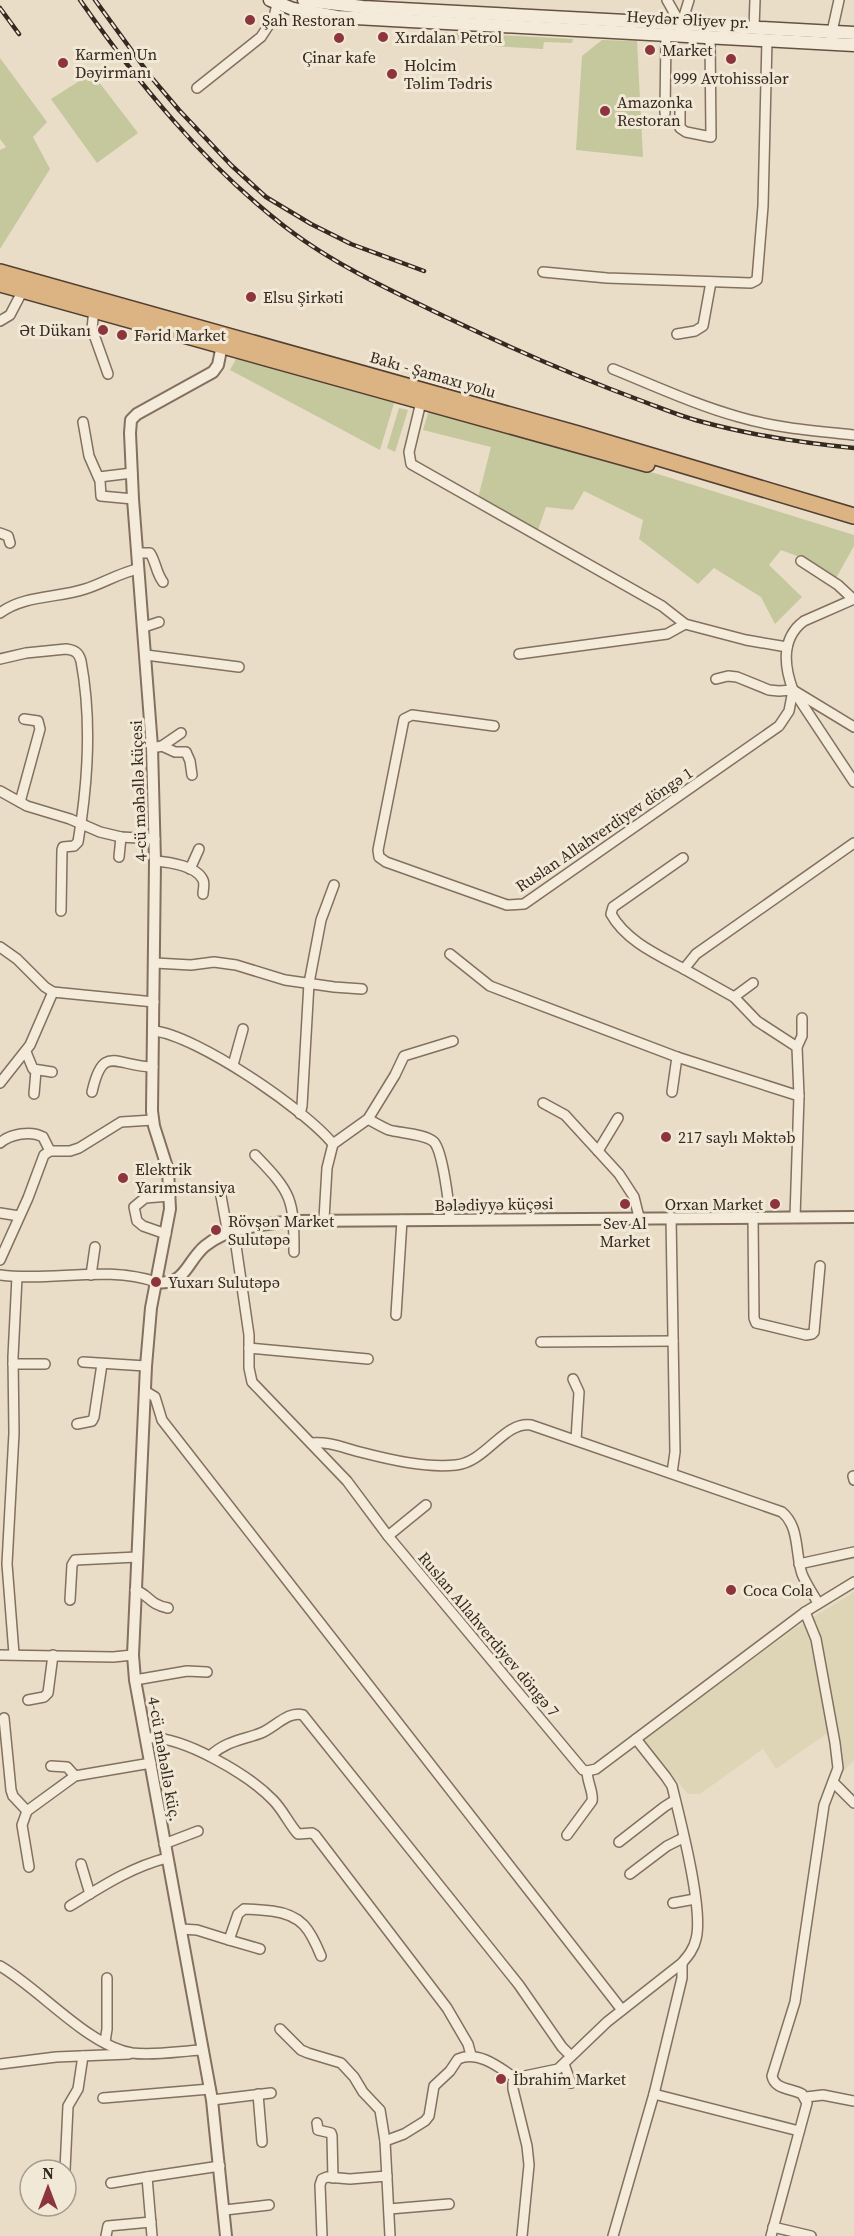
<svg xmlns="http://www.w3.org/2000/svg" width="854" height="2236" font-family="'Source Serif 4',serif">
<rect width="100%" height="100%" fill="#e9ddc8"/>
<!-- farmland -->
<polygon fill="#ded5b6" points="854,1592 854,1760 842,1773 843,1752 839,1732 826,1734 776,1769 763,1749 700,1794 688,1794 643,1740 794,1629"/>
<!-- green -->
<g fill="#c5c79d">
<polygon points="441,32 573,39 572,43 544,42 543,49 440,43"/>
<polygon points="602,40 637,41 643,157 576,150 582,56"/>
<polygon points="0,58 47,122 33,137 50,169 0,249 0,150 6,147 0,139"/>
<polygon points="92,73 138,133 97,163 51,99"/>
<polygon points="236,359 394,403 380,450 230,370"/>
<polygon points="399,408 408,410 395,452 387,448"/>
<polygon points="429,410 661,475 854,535 854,546 836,578 805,559 781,550 769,565 802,597 775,624 761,597 714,568 698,584 639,539 643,520 584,491 573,510 546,507 538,530 478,498 491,447 423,430"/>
</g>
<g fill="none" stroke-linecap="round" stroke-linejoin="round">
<!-- minor casing -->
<g stroke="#83705f" stroke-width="12">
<g id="minor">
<polyline points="667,0 681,25"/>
<polyline points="754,28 755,0"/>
<polyline points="680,29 689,0"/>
<polyline points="831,36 839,0"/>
<polyline points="197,88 261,37 274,17 277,4"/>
<polyline points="680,107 680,128 686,132 711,137 710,37"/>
<polyline points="665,113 666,35"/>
<polyline points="543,272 607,278 751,283 757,280 763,206 767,40"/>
<polyline points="94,309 92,329 108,374"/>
<polyline points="0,321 10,315 23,290"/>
<polyline points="677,334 695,331 703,326 711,282"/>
<path d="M613,369C655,386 696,405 739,417C776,428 816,431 854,435"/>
<polyline points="421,402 409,452 411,464 662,606 685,624 746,640 787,647"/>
<polyline points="83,422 89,456 100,481 101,496 133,499"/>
<polyline points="99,477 132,473"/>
<polyline points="0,533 8,536 10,543"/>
<path d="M137,553H150C156,562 156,573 163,582"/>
<polyline points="801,561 838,585 853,599"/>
<path d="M854,599L804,621C781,638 784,666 793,690L854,782"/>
<path d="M0,613C24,595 58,598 85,589C104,583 119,573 138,569"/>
<polyline points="144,627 159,622"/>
<polyline points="519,654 667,634 685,624"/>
<polyline points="146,655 239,667"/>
<path d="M0,659L26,653L66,649C75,650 79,653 81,661C92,720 88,783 78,842L74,846L63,847L62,850L61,911"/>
<polyline points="716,679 728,676 737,677 769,690 779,691 793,690 854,727"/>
<polyline points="494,726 412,715 404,719 378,850 379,857 386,862 507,905 524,904 779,726 789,711 793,690"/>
<polyline points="162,746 175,752 186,752 190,761 192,775"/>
<polyline points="157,747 162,746 181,733"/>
<polyline points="0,791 27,806 70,819 100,832 121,837 155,839"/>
<polyline points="20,802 40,729 38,721 24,719"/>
<polyline points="119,857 121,837"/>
<path d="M683,858L613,907L611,914C626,941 658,955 684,969"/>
<path d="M155,861C169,862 197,866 203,880C205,884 203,890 203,894"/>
<polyline points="190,869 199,849"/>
<polyline points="0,947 17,959 45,987 53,992 154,1002"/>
<polyline points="450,954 490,986 677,1057 799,1096"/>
<polyline points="155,963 191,965 214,962 236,965 285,980 334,987 362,989"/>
<polyline points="734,997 753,983"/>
<path d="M154,1031C196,1035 306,1110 333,1144L327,1168L324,1219"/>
<polyline points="797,1047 802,1036 802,1018"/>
<polyline points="26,1052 33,1069 52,1072"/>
<polyline points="233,1065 243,1029"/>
<polyline points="0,1083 30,1045 53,992"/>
<path d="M92,1092C103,1043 115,1066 153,1067"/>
<polyline points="672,1092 677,1057"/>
<polyline points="34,1094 36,1071"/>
<polyline points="543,1103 565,1115 619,1174 634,1197 639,1217"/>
<polyline points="300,1114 302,1106 309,983 321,920 334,885"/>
<path d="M368,1119C375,1123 382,1127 389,1130C400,1133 426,1134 434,1142C443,1152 449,1205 450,1219"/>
<path d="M0,1143C10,1134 31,1130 43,1137L50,1151"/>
<polyline points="333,1144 368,1119 395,1075 404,1056 453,1041"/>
<polyline points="598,1151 618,1118"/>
<path d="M255,1155C292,1193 294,1199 294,1252"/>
<polyline points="221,1196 228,1234"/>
<polyline points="0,1213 19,1216"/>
<polyline points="671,1217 675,1452 672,1473"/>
<polyline points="753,1217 754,1318 756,1323 806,1335 812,1334 814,1332 820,1266"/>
<polyline points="795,1217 799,1096 797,1047 757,1021 734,997 684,969 696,954 854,843"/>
<polyline points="234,1232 249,1335 249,1368 252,1382 347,1481 388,1536 583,1770 587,1771 596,1769 805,1612 854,1582"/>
<polyline points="166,1234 143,1226 137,1221 134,1207 145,1198 170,1196"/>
<polyline points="0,1260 28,1198 44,1155 50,1151 70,1151 79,1148 121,1122 153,1120"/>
<path d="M0,1275C51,1282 106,1265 156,1282"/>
<polyline points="91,1275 95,1247"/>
<polyline points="396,1315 402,1220"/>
<polyline points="541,1342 673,1341"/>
<polyline points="249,1348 368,1359"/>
<polyline points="83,1362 146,1366"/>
<polyline points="13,1364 45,1364"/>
<polyline points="573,1379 579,1392 576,1440"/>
<polyline points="145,1391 155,1397 162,1420 622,2010"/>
<polyline points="77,1424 92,1421 94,1417 102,1364"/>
<path d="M311,1443C328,1441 344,1448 360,1452C391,1460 425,1468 456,1465C486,1462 504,1421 531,1425L782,1512C800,1527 795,1554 802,1574C806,1584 813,1594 818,1603"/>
<polyline points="853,1476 854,1480"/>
<polyline points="388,1536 426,1505"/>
<polyline points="799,1564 854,1552"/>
<path d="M135,1590C150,1595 148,1604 168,1608"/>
<polyline points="70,1600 72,1565 75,1560 137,1557"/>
<polyline points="14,1654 7,1564 14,1433 13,1357 17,1277"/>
<polyline points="0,1655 113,1657 133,1655"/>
<polyline points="135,1680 187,1671 207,1672"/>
<polyline points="28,1700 44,1697 48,1693 53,1655"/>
<polyline points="4,1718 11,1790 13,1796 27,1811"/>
<path d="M146,1738C182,1735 249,1775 273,1800C283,1810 289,1824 298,1834L312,1833L315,1835L447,2008L468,2044L471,2055"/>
<path d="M210,1756C226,1741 242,1740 261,1733C274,1728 289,1710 303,1715L519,1985L562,2047L571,2056"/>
<polyline points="51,1766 67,1767 75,1776"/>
<polyline points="833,1782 854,1803"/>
<path d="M567,1835L592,1801C594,1793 587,1782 587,1771"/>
<polyline points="619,1842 664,1807 675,1800"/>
<polyline points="164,1844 198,1831"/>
<polyline points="81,1864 90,1894"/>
<polyline points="29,1867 22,1825 27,1811 75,1776 151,1763"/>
<polyline points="630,1874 667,1846 683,1838"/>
<polyline points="673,1903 695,1899"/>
<path d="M70,1906C101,1887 131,1867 167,1858"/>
<path d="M181,1929L197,1930L229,1940L238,1914L244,1909C253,1909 262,1910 272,1911C302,1915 310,1929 321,1956"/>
<polyline points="229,1940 260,1949"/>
<path d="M0,1966C40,1989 88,2046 132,2053C154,2056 180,2051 202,2050"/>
<polyline points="280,2029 301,2050 308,2053 341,2063 354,2077 363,2092 380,2110 385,2141 390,2236"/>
<polyline points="105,2042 107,2029 107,1978"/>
<polyline points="0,2064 56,2057 129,2054"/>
<polyline points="564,2064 571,2083"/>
<polyline points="258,2094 262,2142"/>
<polyline points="654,2094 799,2131"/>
<polyline points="806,2097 823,2095 854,2101"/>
<polyline points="103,2098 210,2089"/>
<polyline points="212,2100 271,2093"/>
<polyline points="317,2123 318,2130 331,2133 332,2136 333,2178"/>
<path d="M385,2141L404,2134L425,2121L429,2116L434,2086L450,2071L458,2059C478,2050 499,2067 515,2078"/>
<polyline points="65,2170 68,2106 78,2089 83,2056"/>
<polyline points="111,2183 147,2177"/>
<polyline points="389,2209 449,2204"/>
<polyline points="225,2210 269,2205"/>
<polyline points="773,2227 811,2236"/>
<polyline points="106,2236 108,2226 151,2222"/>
<polyline points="152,2236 147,2177 220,2166"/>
<polyline points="322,2236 320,2185 322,2179 327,2177 350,2179 387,2176"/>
<path d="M522,2236L529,2165L527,2146L513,2089V2082L515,2078L558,2069L607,2022L682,1963C688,1956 694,1949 696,1939C704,1910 680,1819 672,1786L666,1777L636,1739"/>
<polyline points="613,2236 654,2094 682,1978 682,1963"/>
<path d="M771,2236L807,2103L802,2094C791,2088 775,2090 772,2076L795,2002L824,1805L838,1768L835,1743L816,1639L805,1612"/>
</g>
</g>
<!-- tertiary casing -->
<g stroke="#83705f" stroke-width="14">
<g id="tertiary">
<polyline points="222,345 218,365 213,372 137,414 131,420 130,433 133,499 152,747 155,861 152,1111 154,1126 168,1170 170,1209 151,1308 146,1366 133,1655 135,1680 212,2100 226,2236"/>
<path d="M156,1282C186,1286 186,1262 205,1246C228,1227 265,1224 294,1221L854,1217"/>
</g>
</g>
<!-- secondary casing -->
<g stroke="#655142" stroke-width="15">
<g id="secondary">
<polyline points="270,0 293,9 337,17 854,45"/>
<polyline points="304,0 363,7 854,33"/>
</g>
</g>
<!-- trunk casing -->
<g stroke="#523f32" stroke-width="18">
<g id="trunk">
<polyline points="0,272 578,434 854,516"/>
<polyline points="0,284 647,464"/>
</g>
</g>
<!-- minor -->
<use href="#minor" stroke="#f5ebda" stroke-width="9"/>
<!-- tertiary -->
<use href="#tertiary" stroke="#f5ebda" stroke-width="10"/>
<!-- secondary -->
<use href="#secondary" stroke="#f5ebda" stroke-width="12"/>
<!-- trunk -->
<use href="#trunk" stroke="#dcb383" stroke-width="15"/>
<!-- rail casing -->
<g stroke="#352921" stroke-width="4.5">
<g id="rail">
<path d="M80,0C138,83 204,164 284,226C334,265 394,292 450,319C513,349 577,377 642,401C661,408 680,416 699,421C750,435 802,443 854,448"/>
<polyline points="95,0 151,77 179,110 231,165 266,197 311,224 351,244 424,271"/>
<polyline points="0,8 19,34"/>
</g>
</g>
<!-- rail -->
<use href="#rail" stroke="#f2e8d6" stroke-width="2" stroke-dasharray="7" stroke-linecap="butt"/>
</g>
<!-- markers -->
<g fill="#8c353c" stroke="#f2e8d6" stroke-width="2">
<circle cx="250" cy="20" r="6"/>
<circle cx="383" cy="37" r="6"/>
<circle cx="339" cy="38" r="6"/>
<circle cx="650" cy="50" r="6"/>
<circle cx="731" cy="59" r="6"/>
<circle cx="63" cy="63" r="6"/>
<circle cx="392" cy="74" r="6"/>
<circle cx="605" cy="111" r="6"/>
<circle cx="251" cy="297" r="6"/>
<circle cx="103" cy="330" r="6"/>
<circle cx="122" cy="335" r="6"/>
<circle cx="666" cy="1137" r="6"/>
<circle cx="123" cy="1178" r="6"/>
<circle cx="625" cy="1204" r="6"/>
<circle cx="775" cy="1204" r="6"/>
<circle cx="216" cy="1230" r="6"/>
<circle cx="156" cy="1282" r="6"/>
<circle cx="731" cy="1590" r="6"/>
<circle cx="501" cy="2079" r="6"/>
</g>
<g text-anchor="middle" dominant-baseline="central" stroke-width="6" stroke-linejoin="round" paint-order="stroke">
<!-- street labels -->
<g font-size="16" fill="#352921" stroke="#f2e8d6">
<text transform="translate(688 19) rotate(3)">Heydər Əliyev pr.</text>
<text transform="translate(433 374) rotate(16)">Bakı - Şamaxı yolu</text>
<text transform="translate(138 791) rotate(-92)">4-cü məhəllə küçesi</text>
<text transform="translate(604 829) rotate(-34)">Ruslan Allahverdiyev döngə 1</text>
<text transform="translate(494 1204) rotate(-1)">Bələdiyyə küçəsi</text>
<text transform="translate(489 1634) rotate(50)">Ruslan Allahverdiyev döngə 7</text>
<text transform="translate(165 1759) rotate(80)">4-cü məhəllə küç.</text>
</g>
<!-- poi labels -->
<g font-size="16" fill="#352921" stroke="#f2e8d6" text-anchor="start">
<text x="262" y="20">Şah Restoran</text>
<text x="395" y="37">Xırdalan Petrol</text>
<text x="662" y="50">Market</text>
<text x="75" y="54">Karmen Un<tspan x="75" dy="18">Dəyirmanı</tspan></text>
<text x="339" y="57" text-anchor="middle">Çinar kafe</text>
<text x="404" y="65">Holcim<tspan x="404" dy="18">Təlim Tədris</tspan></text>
<text x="731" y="78" text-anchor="middle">999 Avtohissələr</text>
<text x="617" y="102">Amazonka<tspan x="617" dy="18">Restoran</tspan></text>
<text x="263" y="297">Elsu Şirkəti</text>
<text x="91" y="330" text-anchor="end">Ət Dükanı</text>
<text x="134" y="335">Fərid Market</text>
<text x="678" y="1137">217 saylı Məktəb</text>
<text x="135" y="1169">Elektrik<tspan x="135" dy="18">Yarımstansiya</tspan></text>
<text x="763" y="1204" text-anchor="end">Orxan Market</text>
<text x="228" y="1221">Rövşən Market<tspan x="228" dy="18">Sulutəpə</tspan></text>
<text x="625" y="1223" text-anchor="middle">Sev Al<tspan x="625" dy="18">Market</tspan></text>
<text x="168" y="1282">Yuxarı Sulutəpə</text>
<text x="743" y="1590">Coca Cola</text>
<text x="513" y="2079">İbrahim Market</text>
</g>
</g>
<!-- north arrow -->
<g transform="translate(48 2188)"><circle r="28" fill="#f2e8d6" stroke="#a69c8e" stroke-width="1.5"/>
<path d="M0-4.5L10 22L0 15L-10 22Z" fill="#8c353c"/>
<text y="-9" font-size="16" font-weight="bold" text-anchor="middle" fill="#352921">N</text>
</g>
</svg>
